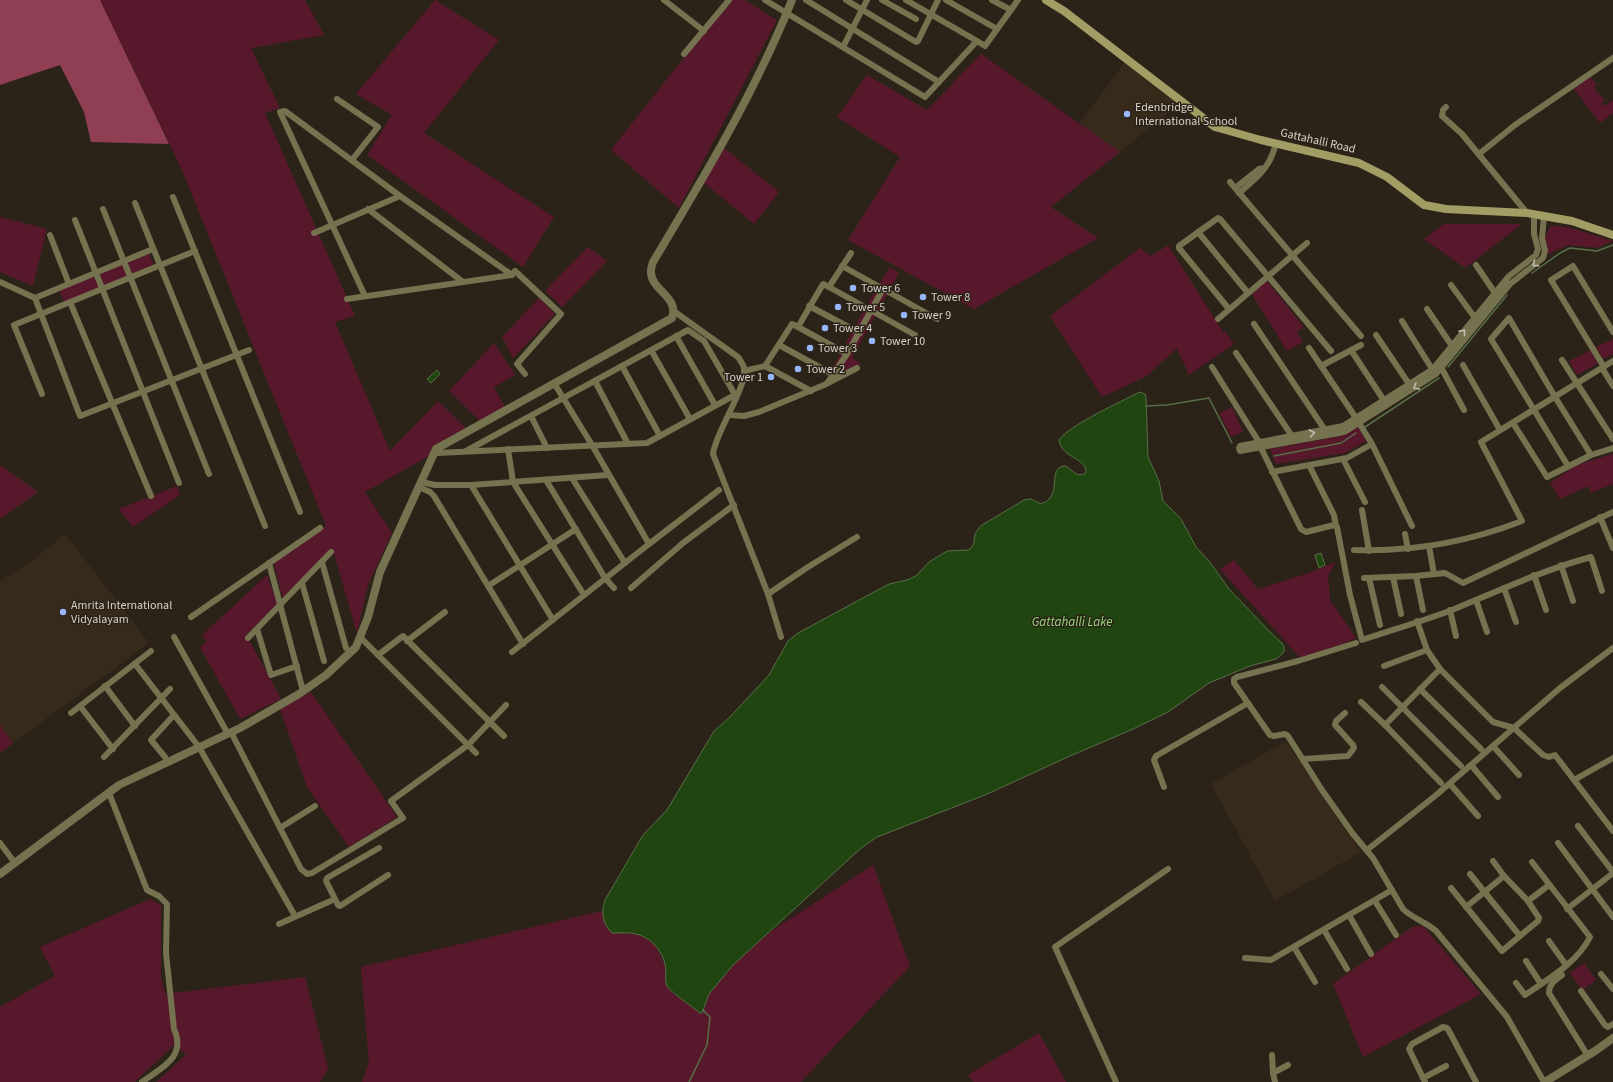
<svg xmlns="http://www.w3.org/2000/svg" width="1613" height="1082" font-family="'Source Sans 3',sans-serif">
<rect width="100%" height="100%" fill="#2c2318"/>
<!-- built -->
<g fill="#372a1a">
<polygon points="1125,62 1180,103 1120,152 1079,124"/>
<polygon points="65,534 149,643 13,743 0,725 0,581 33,560"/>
<polygon points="1286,741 1361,852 1275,901 1211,784"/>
</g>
<!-- green -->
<g fill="#58182c">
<polygon points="100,0 305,0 324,35 251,48 280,108 265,113 355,316 335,322 390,451 438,401 466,428 432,447 429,456 365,492 392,533 368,585 357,633 332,547 283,600 274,563 326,526 182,170"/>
<polygon points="435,0 499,40 424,133 554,217 523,267 367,155 392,115 356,94"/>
<polygon points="733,0 745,0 777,20 679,208 611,150 678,65"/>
<polygon points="981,54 1120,152 1051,207 1098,238 974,309 848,240 900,157 837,117 867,75 927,110"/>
<polygon points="1590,77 1597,85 1594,88 1605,100 1602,103 1605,106 1613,100 1613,113 1600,123 1574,89"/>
<polygon points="723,147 779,192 754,224 703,182"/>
<polygon points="0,217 47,229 33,286 0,272"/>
<polygon points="1444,224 1522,224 1465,268 1424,239"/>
<polygon points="1551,225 1571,228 1613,241 1596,248 1569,245 1548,254 1544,239"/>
<polygon points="1168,245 1223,332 1225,331 1234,344 1189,375 1177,348 1147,376 1102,397 1050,316 1140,248 1151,256"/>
<polygon points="588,247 607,261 562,307 545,291"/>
<polygon points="149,254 154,265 64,302 59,290"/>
<polygon points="890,267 899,273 852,358 861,364 838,376 831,371 868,303"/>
<polygon points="1267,281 1304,327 1297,332 1303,342 1287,351 1251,293"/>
<polygon points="539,298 555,314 513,358 502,337"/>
<polygon points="1613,339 1613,354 1603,359 1596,347"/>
<polygon points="494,343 515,375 494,387 505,407 480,421 449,391"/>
<polygon points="1591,350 1598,363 1577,375 1569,361"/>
<polygon points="1232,407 1243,432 1231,437 1219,413"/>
<polygon points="1357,426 1366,441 1345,453 1276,464 1270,449 1342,436"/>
<polygon points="1613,454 1613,484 1591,493 1588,486 1560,499 1550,483 1576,465"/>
<polygon points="0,465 38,492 0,519"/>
<polygon points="177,486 180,495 133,527 119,509"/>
<polygon points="1234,560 1258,589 1306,574 1336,562 1328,575 1330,600 1356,638 1304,662 1220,569"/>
<polygon points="267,575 278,605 247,636 281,699 240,719 200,647 207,642 202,635"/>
<polygon points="311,692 397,817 349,847 307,787 280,709"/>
<polygon points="0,725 13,743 0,753"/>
<polygon points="873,865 910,966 801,1082 362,1082 369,1062 361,967 602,911 606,927 618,933 636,934 643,936 655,945 665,965 666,986 670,991 687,1002 700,1013 705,1007 709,994 733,965 770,932"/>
<polygon points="150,899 161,905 161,977 165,994 305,977 328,1068 320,1082 156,1082 186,1055 174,1045 135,1082 0,1082 0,1007 55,976 40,947"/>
<polygon points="1423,926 1481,994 1363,1057 1333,984 1412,927"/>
<polygon points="1584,963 1596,980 1582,990 1570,973"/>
<polygon points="1039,1033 1066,1082 973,1082 968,1075"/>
</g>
<!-- forest -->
<polygon fill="#903e54" points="0,0 100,0 169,144 91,142 84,112 60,65 0,85"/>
<!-- water -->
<g fill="#214510" stroke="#576f48">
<polygon points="437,370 440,374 431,383 427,379"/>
<path d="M1140,392L1145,394L1146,397L1148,457L1159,481L1163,501L1181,519L1196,547L1209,561L1229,589L1272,634L1282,643L1284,647V652L1276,659L1250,666L1209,683L1168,712L1131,730L1070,756L985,795L877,837L860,849L733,965L709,994L702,1013H700C694,1008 668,990 667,986C664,979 667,971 665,964C662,951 651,937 636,934C629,932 620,933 612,933C602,923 601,912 605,900L643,835L667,810L714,731L729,718L769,675L788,641L798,633L889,584L907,580L916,576L929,562L947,551L969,550L974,544C974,536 975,531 982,525L1024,500L1030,499C1033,499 1036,502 1039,503C1042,504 1046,502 1048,500C1060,490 1048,466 1066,466C1073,471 1077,478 1086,473V470C1082,456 1062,458 1059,440C1068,426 1122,401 1140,392Z"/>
<polygon points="1321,553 1325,565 1319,568 1315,555"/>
</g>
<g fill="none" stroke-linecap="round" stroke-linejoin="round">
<!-- stream -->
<g stroke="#576f48" stroke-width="1.5">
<polyline points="1532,273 1560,253 1570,248 1597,251 1613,245"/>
<polyline points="1448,367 1507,295"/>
<polyline points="1146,406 1167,405 1209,398 1232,443"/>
<polyline points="1365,427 1439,378"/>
<polyline points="1274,456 1341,443 1356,433"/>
<polyline points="689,1082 707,1045 710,1017 703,1010"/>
</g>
<!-- minor -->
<g stroke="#74724f" stroke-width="6">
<polyline points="664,0 704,31"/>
<polyline points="765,0 925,97 977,41 985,46 1018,0"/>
<polyline points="806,0 939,82"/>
<polyline points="846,0 916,42 918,41 938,0"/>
<polyline points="882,0 916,19"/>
<polyline points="906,0 977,41"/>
<polyline points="946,0 997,29"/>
<polyline points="992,0 1011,10"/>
<polyline points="843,47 867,0"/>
<polyline points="684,54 729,0"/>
<polyline points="337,99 378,127 352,160"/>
<polyline points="1446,107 1443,110 1442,116 1462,134 1527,213"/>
<polyline points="1479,154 1515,125 1613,58"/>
<polyline points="1230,182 1361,336"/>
<polyline points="1235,188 1259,169 1264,168"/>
<path d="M1239,193C1258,177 1270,168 1276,143"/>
<polyline points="173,197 300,512"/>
<polyline points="135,203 265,526"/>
<polyline points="103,209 209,474"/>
<polyline points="368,209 463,282"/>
<polyline points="1534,214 1534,234 1538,249 1536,255 1509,276 1433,369 1343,426 1240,446 1239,448 1240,451 1339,433 1346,431 1436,374 1510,284 1543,258 1545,251 1542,238 1544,216"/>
<polyline points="75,220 179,483"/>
<polyline points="1198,232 1248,293"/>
<polyline points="314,233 400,196"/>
<polyline points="50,235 69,284"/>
<polyline points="1476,265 1495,293"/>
<polyline points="842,266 937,319"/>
<polyline points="0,282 35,298 80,416 249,350"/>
<polyline points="1451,285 1475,318"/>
<polyline points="829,287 915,335"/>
<polyline points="365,296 280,112 285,111 400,196 512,275"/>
<polyline points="35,298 153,249"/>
<polyline points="347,299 512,275 515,271 561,314 517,364 525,374"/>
<polyline points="70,302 151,496"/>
<polyline points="809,306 860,333"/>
<polyline points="1229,309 1179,248 1179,246 1218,218 1220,219 1331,351"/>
<polyline points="1427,309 1452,346"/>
<path d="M675,312L738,357C740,360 743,364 744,368C748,386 715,433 713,454L768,594L781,637"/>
<polyline points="1218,319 1307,243"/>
<polyline points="1402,321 1434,372"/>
<polyline points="1254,324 1325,430"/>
<polyline points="798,327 847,354"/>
<polyline points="1376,335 1409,384"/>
<polyline points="676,336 715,405"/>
<polyline points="779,345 834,375"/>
<polyline points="1309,348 1356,418 1372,444 1412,526"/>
<polyline points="651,350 690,419"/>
<polyline points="1351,350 1383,399"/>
<polyline points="1236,353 1292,436"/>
<polyline points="1562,360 1613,439"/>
<polyline points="1463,365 1500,430"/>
<polyline points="622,366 660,436"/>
<polyline points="1321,366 1361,345"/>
<polyline points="1212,367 1259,442"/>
<polyline points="1604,367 1551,280 1573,266 1613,332"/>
<polyline points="1602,368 1613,386"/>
<polyline points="1442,369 1464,410"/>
<polyline points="744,371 765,366"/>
<polyline points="595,381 628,444"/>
<polyline points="828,382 847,354 883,289"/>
<polyline points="554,383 592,445 649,544 719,490"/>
<polyline points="811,391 765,366 792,324 798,327 823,284 829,287 851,253"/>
<polyline points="42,394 14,325 195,251"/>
<polyline points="729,415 744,416 759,412 824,385 857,368"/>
<polyline points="531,416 547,448"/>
<polyline points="1513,423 1547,477 1591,455 1613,448"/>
<path d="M1261,448L1301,529L1306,532L1334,525L1337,527L1350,595L1362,640C1392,630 1423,621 1452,610C1498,591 1543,570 1591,557L1602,591"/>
<polyline points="508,449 513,482 584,595"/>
<polyline points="437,453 647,443 733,396 734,393 704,341 688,330 466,451"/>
<polyline points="1343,459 1365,502"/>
<polyline points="1309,465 1334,515 1336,526"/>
<polyline points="1568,466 1491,339 1509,318 1555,397 1591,455"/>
<polyline points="1272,472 1347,458 1372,444"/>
<polyline points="572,478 625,563"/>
<polyline points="546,480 605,578 614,588"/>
<polyline points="422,482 435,485 471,485 608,475"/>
<polyline points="471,485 553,620"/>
<polyline points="419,487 430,492 434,496 523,644"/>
<polyline points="1362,510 1369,551"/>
<polyline points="1600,517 1613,548"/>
<polyline points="1405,534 1408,549"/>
<polyline points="1429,546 1434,574"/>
<path d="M1354,550C1412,552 1468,542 1522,521L1481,442L1613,361"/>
<polyline points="322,562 346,648"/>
<polyline points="269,563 303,691"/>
<polyline points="1561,565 1573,601"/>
<polyline points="1534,575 1546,610"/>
<polyline points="1416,576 1423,610"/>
<polyline points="1393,577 1401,614"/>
<polyline points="1364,578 1416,576 1445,573 1463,583 1613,512"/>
<polyline points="1369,578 1380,625"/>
<polyline points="302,583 324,661"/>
<polyline points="488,586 576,529"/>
<polyline points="631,588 683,543 734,505"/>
<polyline points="1504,588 1516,622"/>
<polyline points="768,594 808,567 857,537"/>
<polyline points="1476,600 1487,632"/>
<polyline points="1450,610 1456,636"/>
<polyline points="191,617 320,528"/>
<polyline points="257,629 271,675 297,666"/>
<polyline points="174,637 228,734"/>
<polyline points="360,637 476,753"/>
<polyline points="248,638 331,552"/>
<polyline points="407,641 445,612"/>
<path d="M1356,643L1298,661L1237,677L1234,679V683L1270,735L1274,736L1285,734L1288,736L1322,790L1353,834L1373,858L1403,909C1412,918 1426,922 1436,931L1507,1017L1544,1082"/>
<polyline points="1427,650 1440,669 1493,722 1514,728 1543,755 1549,757 1555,755 1613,831"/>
<polyline points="512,652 649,544"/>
<polyline points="378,655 403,636 504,736"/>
<polyline points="135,664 199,747 295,916"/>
<polyline points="1384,666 1427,650 1417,621"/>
<polyline points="1440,669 1385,725 1441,783"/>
<polyline points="105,686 135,726"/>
<polyline points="1382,687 1461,766"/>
<polyline points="1420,689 1481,749"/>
<polyline points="1361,702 1385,725"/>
<polyline points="80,706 113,749"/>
<polyline points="71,713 151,651"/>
<polyline points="231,732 301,869 307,874 312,873 403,818 391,801 468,745 506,705"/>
<polyline points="1493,746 1519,775"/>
<polyline points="104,757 170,689"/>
<polyline points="165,757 151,740 174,715"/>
<polyline points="1303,759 1348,756 1354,748 1353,745 1335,725 1336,721 1345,713"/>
<polyline points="1471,765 1498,797"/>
<polyline points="1574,780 1613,758"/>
<polyline points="1450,784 1478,816"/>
<polyline points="1164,787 1154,760 1156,756 1248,703"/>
<path d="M109,793L147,890L159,896L167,904L166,953L174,1029C187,1057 161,1068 142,1082"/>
<polyline points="1578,826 1613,872"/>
<polyline points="280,828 315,806"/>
<polyline points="0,843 15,863"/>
<polyline points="1558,843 1613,917"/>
<polyline points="379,848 327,878 326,881 338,905 340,906 388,875"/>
<polyline points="1367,850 1435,796 1560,688 1613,648"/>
<polyline points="1493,861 1504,876"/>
<polyline points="1470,874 1520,936"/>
<polyline points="1451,888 1502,951 1538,921 1539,918 1528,901 1549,885"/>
<polyline points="1375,901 1396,935"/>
<polyline points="1466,907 1504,876 1528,901"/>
<polyline points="1567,909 1613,873"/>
<polyline points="1349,915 1371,954"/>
<polyline points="279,924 335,899"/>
<polyline points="1324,930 1347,969"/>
<polyline points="1549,941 1566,965"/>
<polyline points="1294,947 1315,982"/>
<polyline points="1245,958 1271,960 1392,890"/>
<polyline points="1526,961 1541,984"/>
<polyline points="1601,974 1613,989"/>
<path d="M1562,975C1555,980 1549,984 1549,993L1588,1056"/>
<path d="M1516,983L1525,995C1548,979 1577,963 1590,937L1532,862"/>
<polyline points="1581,991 1605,1025 1608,1027 1613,1024"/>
<polyline points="1272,1055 1273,1073"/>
<polyline points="1423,1078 1446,1066"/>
<polyline points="1116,1082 1055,947 1168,869"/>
<polyline points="1275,1082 1273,1073 1288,1065"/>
<polyline points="1425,1082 1409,1049 1412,1044 1443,1027 1447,1028 1449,1031 1476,1082"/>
</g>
<!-- tertiary -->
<g stroke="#74724f" stroke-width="8">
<path d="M0,874L119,785L240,728L299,694L326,675L356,647L368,617L380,572L436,449L672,318C680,297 650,290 651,271C651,269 652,265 653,262C704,177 755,92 792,0"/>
<polyline points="1545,1082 1595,1051 1613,1038"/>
</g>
<!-- secondary -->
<polyline stroke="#a19d64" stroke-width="8" points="1046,0 1064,11 1215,127 1261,140 1359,163 1387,177 1424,205 1446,209 1527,213 1572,221 1613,235"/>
</g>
<!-- one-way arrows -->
<defs><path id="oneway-chevron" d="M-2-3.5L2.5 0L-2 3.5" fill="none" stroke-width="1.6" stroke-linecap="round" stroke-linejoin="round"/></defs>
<g stroke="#c2bdb1">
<use href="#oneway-chevron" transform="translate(1535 264) rotate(144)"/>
<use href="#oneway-chevron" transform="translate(1463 332) rotate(-51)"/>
<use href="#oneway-chevron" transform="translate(1416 387) rotate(149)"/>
<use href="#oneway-chevron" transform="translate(1312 433) rotate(-11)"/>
</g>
<!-- markers -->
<g fill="#97b6fd" stroke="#2c2318" stroke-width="1.5">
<circle cx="1127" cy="114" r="4"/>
<circle cx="853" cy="288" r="4"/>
<circle cx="923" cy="297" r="4"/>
<circle cx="838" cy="307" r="4"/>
<circle cx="904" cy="315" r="4"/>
<circle cx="825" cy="328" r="4"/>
<circle cx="872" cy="341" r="4"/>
<circle cx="810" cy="348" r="4"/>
<circle cx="798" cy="369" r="4"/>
<circle cx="771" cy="377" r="4"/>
<circle cx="63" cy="612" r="4"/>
</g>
<g text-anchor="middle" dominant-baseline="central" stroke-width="3" stroke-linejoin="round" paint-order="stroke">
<!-- poi labels -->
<g font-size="12" fill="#d6d0c9" stroke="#2c2318" text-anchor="start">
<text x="1135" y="107">Edenbridge<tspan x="1135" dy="14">International School</tspan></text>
<text x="861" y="288">Tower 6</text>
<text x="931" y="297">Tower 8</text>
<text x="846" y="307">Tower 5</text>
<text x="912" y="315">Tower 9</text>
<text x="833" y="328">Tower 4</text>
<text x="880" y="341">Tower 10</text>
<text x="818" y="348">Tower 3</text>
<text x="806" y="369">Tower 2</text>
<text x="763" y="377" text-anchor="end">Tower 1</text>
<text x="71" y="605">Amrita International<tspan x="71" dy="14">Vidyalayam</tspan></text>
</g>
<!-- street labels -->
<g font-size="12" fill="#d6d0c9" stroke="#2c2318">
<text transform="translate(1318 141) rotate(13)">Gattahalli Road</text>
</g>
<!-- water labels -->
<g font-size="13" font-style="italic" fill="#93d779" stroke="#2c2318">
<text x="1072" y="622">Gattahalli Lake</text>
</g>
</g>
</svg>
